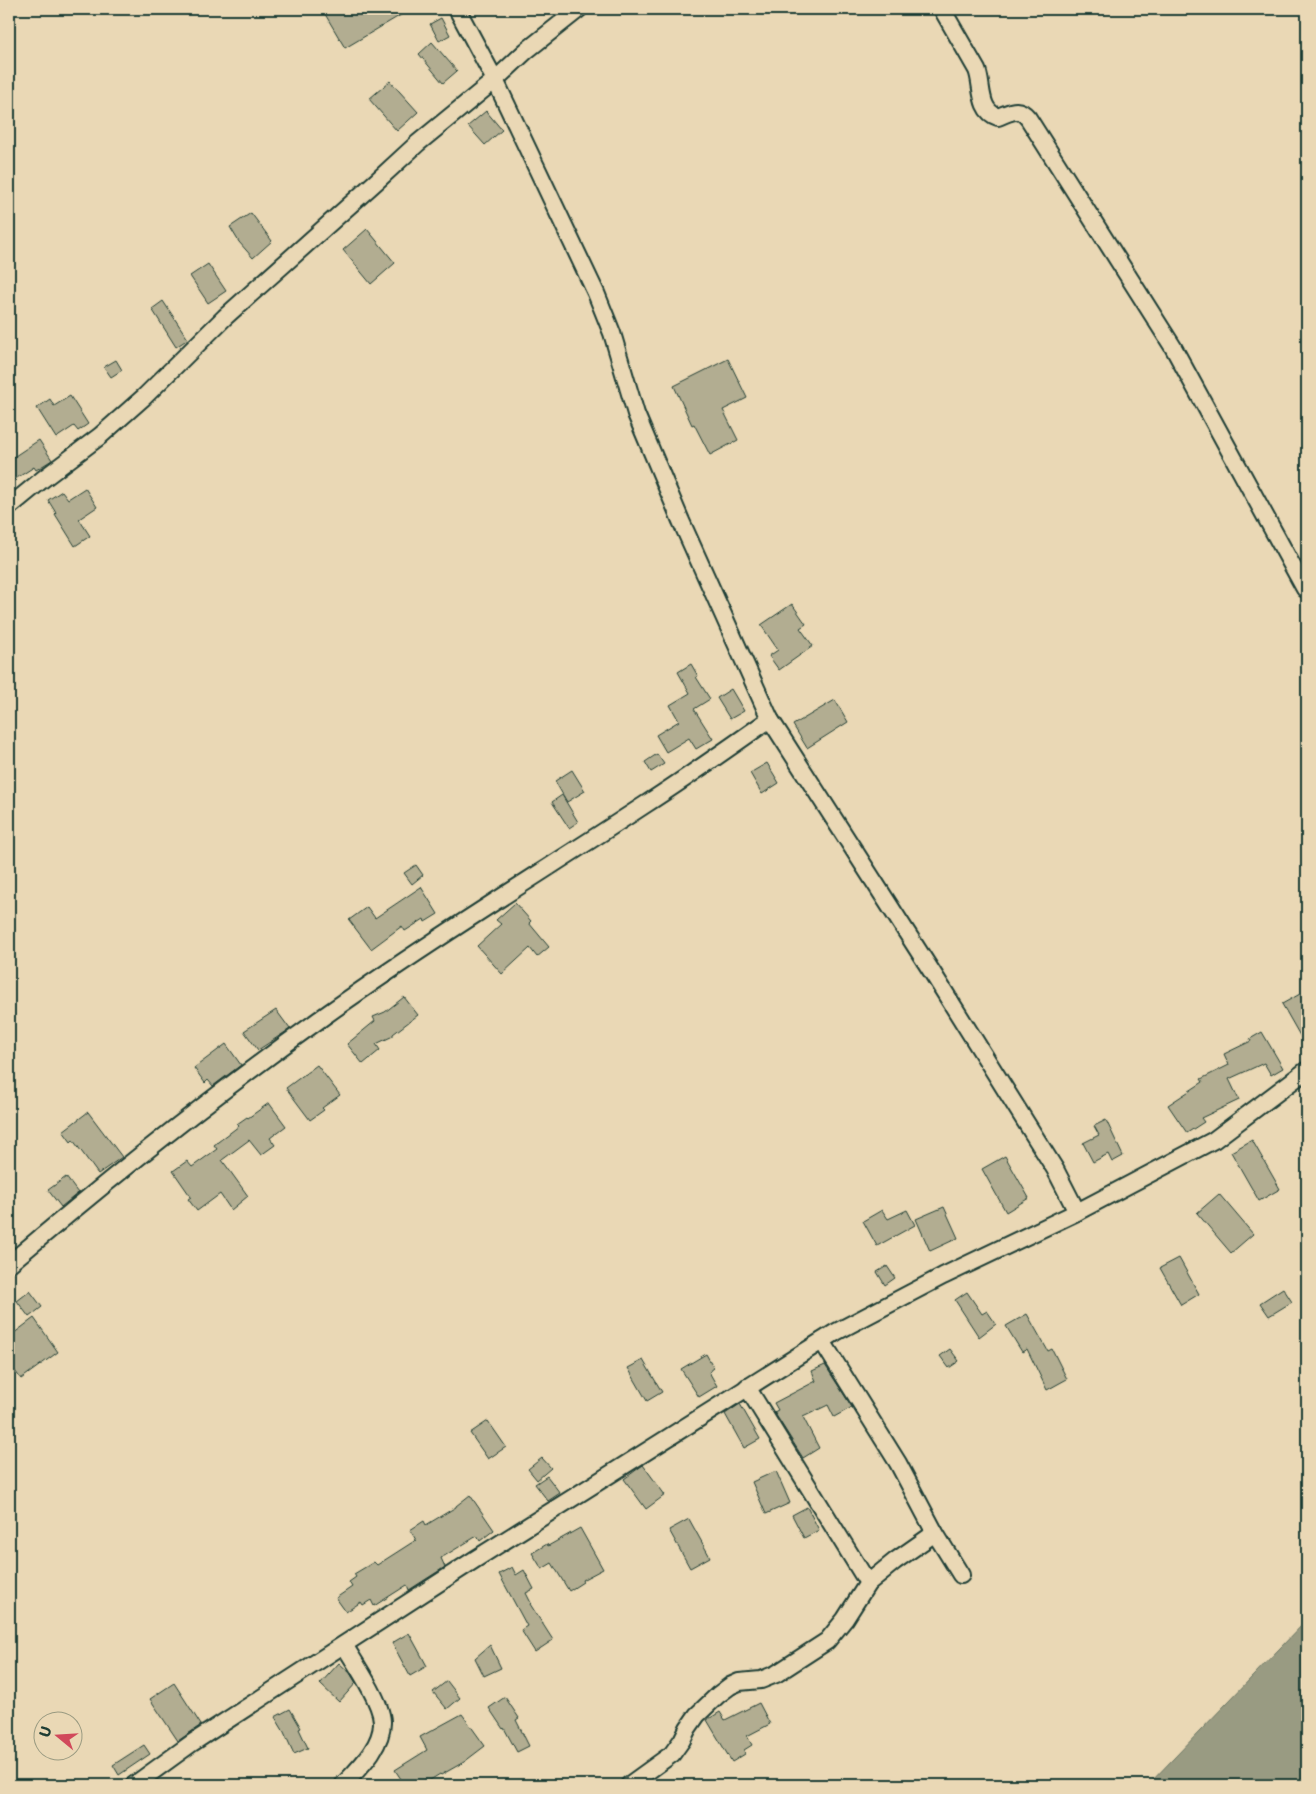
<svg xmlns="http://www.w3.org/2000/svg" width="1316" height="1794" font-family="'Playpen Sans',sans-serif">
<rect width="100%" height="100%" fill="#ead8b5"/>
<filter id="ink" filterUnits="userSpaceOnUse"><feTurbulence type="fractalNoise" baseFrequency=".02" numOctaves="2"/><feDisplacementMap in="SourceGraphic" scale="10" xChannelSelector="R" yChannelSelector="G"/><feConvolveMatrix kernelMatrix="1 2 1 2 8 2 1 2 1" color-interpolation-filters="sRGB"/></filter>
<g filter="url(#ink)">
<!-- water -->
<polygon fill="#999b82" stroke="#687563" points="1307,1620 1307,1785 1148,1785"/>
<!-- building -->
<g fill="#b2ad91" stroke="#1f3d34">
<polygon points="322,9 411,9 345,48"/>
<polygon points="441,18 450,35 439,41 430,24"/>
<polygon points="432,42 457,71 443,83 419,54"/>
<polygon points="390,81 418,112 397,131 369,99"/>
<polygon points="486,111 502,130 485,145 468,126"/>
<polygon points="251,213 272,241 253,258 239,242 230,227"/>
<polygon points="367,229 395,263 371,284 343,250"/>
<polygon points="208,264 226,291 208,303 190,276"/>
<polygon points="163,301 188,339 176,347 152,309"/>
<polygon points="728,359 747,398 723,410 738,440 710,455 694,424 692,425 674,386"/>
<polygon points="116,360 122,370 111,377 104,367"/>
<polygon points="70,396 88,424 78,431 74,426 56,438 37,408 50,399 54,406"/>
<polygon points="39,440 52,460 36,470 34,467 9,483 9,460"/>
<polygon points="85,488 97,507 79,519 90,536 75,546 55,514 56,513 48,500 62,491 68,499"/>
<polygon points="792,604 806,624 800,628 813,646 779,670 769,656 778,650 761,625"/>
<polygon points="691,664 698,676 696,677 710,699 694,709 713,739 696,749 689,738 666,752 656,735 679,721 670,705 690,693 678,672"/>
<polygon points="731,689 744,711 730,719 717,698"/>
<polygon points="835,700 848,722 807,748 793,725"/>
<polygon points="657,754 664,764 651,772 645,762"/>
<polygon points="767,763 779,783 762,794 750,773"/>
<polygon points="572,770 585,791 567,802 555,781"/>
<polygon points="562,795 578,822 569,828 552,802"/>
<polygon points="416,865 423,875 412,884 404,873"/>
<polygon points="421,887 438,914 425,922 424,919 405,931 402,926 371,949 349,920 367,907 375,918"/>
<polygon points="515,903 531,921 529,923 549,947 537,957 530,948 502,974 477,946 501,924 496,920"/>
<polygon points="1300,994 1307,1006 1307,1048 1282,1004"/>
<polygon points="404,997 418,1015 393,1034 393,1036 376,1044 380,1050 363,1064 347,1044 375,1021 373,1017 385,1012"/>
<polygon points="276,1010 290,1029 258,1050 244,1031"/>
<polygon points="1262,1032 1283,1068 1271,1075 1264,1063 1229,1079 1239,1100 1201,1118 1204,1122 1187,1133 1168,1105 1203,1082 1201,1079 1229,1065 1224,1054 1251,1041 1250,1039"/>
<polygon points="226,1044 241,1065 213,1086 208,1080 205,1083 194,1068"/>
<polygon points="317,1065 340,1095 322,1108 324,1110 310,1120 286,1088"/>
<polygon points="269,1103 286,1126 270,1138 275,1145 261,1155 249,1140 222,1160 248,1196 231,1210 220,1194 197,1211 188,1199 191,1197 173,1171 187,1161 192,1167 217,1149 214,1145 239,1126 237,1124 247,1117 248,1118"/>
<polygon points="88,1112 122,1157 98,1174 73,1140 71,1142 63,1131"/>
<polygon points="1106,1120 1123,1156 1112,1162 1108,1154 1093,1162 1083,1143 1099,1135 1094,1126"/>
<polygon points="1252,1140 1280,1189 1259,1201 1231,1152"/>
<polygon points="1005,1156 1029,1198 1006,1212 982,1169"/>
<polygon points="66,1177 78,1193 61,1207 48,1190"/>
<polygon points="1219,1194 1253,1234 1231,1253 1197,1213"/>
<polygon points="944,1207 958,1238 930,1251 916,1219"/>
<polygon points="882,1210 888,1219 907,1210 915,1225 877,1246 863,1221"/>
<polygon points="1179,1258 1199,1294 1181,1305 1160,1268"/>
<polygon points="887,1266 895,1278 885,1285 877,1272"/>
<polygon points="1283,1288 1292,1302 1269,1316 1260,1303"/>
<polygon points="30,1291 42,1307 29,1317 17,1301"/>
<polygon points="967,1292 982,1314 987,1311 996,1324 979,1337 955,1300"/>
<polygon points="1027,1314 1048,1351 1052,1349 1067,1379 1047,1390 1027,1349 1022,1352 1006,1326"/>
<polygon points="34,1318 58,1352 21,1379 9,1363 9,1337"/>
<polygon points="950,1349 959,1361 949,1368 940,1356"/>
<polygon points="706,1354 714,1368 709,1372 717,1386 699,1397 681,1369"/>
<polygon points="643,1360 662,1392 647,1401 628,1368"/>
<polygon points="825,1365 852,1407 834,1417 828,1405 803,1417 819,1448 803,1458 774,1412 778,1410 774,1403 816,1381 812,1371"/>
<polygon points="740,1404 760,1439 744,1448 725,1414"/>
<polygon points="488,1421 506,1447 488,1459 470,1433"/>
<polygon points="542,1458 551,1468 537,1480 528,1469"/>
<polygon points="643,1465 665,1495 646,1509 624,1479"/>
<polygon points="776,1471 790,1503 766,1514 752,1482"/>
<polygon points="547,1476 560,1493 548,1501 535,1484"/>
<polygon points="470,1495 494,1530 480,1541 477,1536 441,1558 445,1567 409,1590 407,1585 374,1606 371,1600 363,1605 361,1602 346,1612 336,1598 352,1587 349,1582 356,1577 354,1574 374,1562 377,1565 416,1540 410,1530 424,1521 426,1525 456,1507 456,1506"/>
<polygon points="807,1507 819,1530 804,1538 792,1515"/>
<polygon points="689,1519 710,1557 690,1568 669,1530"/>
<polygon points="580,1528 603,1569 582,1580 583,1582 569,1591 552,1563 542,1569 532,1553 547,1544 548,1546"/>
<polygon points="512,1567 516,1575 524,1570 534,1589 526,1593 531,1603 530,1604 553,1640 535,1652 521,1630 527,1626 499,1574"/>
<polygon points="409,1633 427,1666 410,1676 392,1643"/>
<polygon points="490,1645 501,1668 484,1676 475,1658"/>
<polygon points="339,1663 350,1673 356,1683 339,1702 320,1684"/>
<polygon points="447,1681 460,1698 447,1709 433,1692"/>
<polygon points="174,1683 201,1725 178,1741 150,1699"/>
<polygon points="505,1697 519,1718 516,1720 529,1746 517,1752 504,1728 503,1729 489,1708"/>
<polygon points="759,1703 770,1724 747,1736 752,1745 744,1750 745,1754 732,1762 707,1720 720,1712 725,1720"/>
<polygon points="290,1709 301,1728 299,1729 308,1748 294,1754 284,1732 275,1717"/>
<polygon points="462,1714 485,1746 464,1762 441,1775 440,1774 422,1785 405,1785 395,1770 427,1750 420,1737"/>
<polygon points="144,1745 150,1754 119,1775 113,1765"/>
</g>
<g fill="none" stroke-linecap="round" stroke-linejoin="round">
<!-- street casing -->
<g stroke="#1f3d34" stroke-width="20">
<g id="street">
<polyline points="457,9 495,80 596,293 612,333 636,414 681,521 770,719 932,972 1055,1169 1077,1212 1214,1140 1307,1070"/>
<path d="M942,9L977,70C983,84 978,111 998,117C1011,112 1018,106 1028,118L1173,347L1305,589"/>
<polyline points="9,507 43,479 100,436 144,397 225,317 379,179 418,143 495,80 526,51 579,9"/>
<path d="M9,1264C110,1178 215,1094 323,1017C428,942 538,875 646,804C688,777 729,748 770,719"/>
<polyline points="822,1341 898,1463 935,1533 961,1575"/>
<polyline points="868,1583 895,1561 935,1533"/>
<polyline points="134,1785 192,1743 474,1560 836,1332 943,1276 1077,1212"/>
<path d="M343,1785C359,1768 383,1746 382,1721C381,1701 355,1663 344,1645"/>
<polyline points="629,1785 672,1754 682,1740 688,1728 697,1715 718,1695 730,1686 739,1682 761,1680 776,1674 827,1641 845,1619 868,1583 747,1387"/>
</g>
</g>
<!-- street -->
<use href="#street" stroke="#ead8b5" stroke-width="16"/>
</g>
</g>
<!-- margin -->
<rect width="1316" height="1794" fill="none" stroke="#ead8b5" stroke-width="30"/>
<rect x="15" y="15" width="1286" height="1764" fill="none" stroke="#1f3d34" stroke-width="2" filter="url(#ink)"/>
<!-- north arrow -->
<g transform="translate(58 1736) rotate(288)"><circle r="24" fill="#ead8b5" stroke="#999a81"/>
<path d="M0-4L9 19L0 12L-9 19Z" fill="#d1495b"/>
<text y="-8" font-size="14" font-weight="bold" text-anchor="middle" fill="#1f3d34">U</text>
</g>
</svg>
